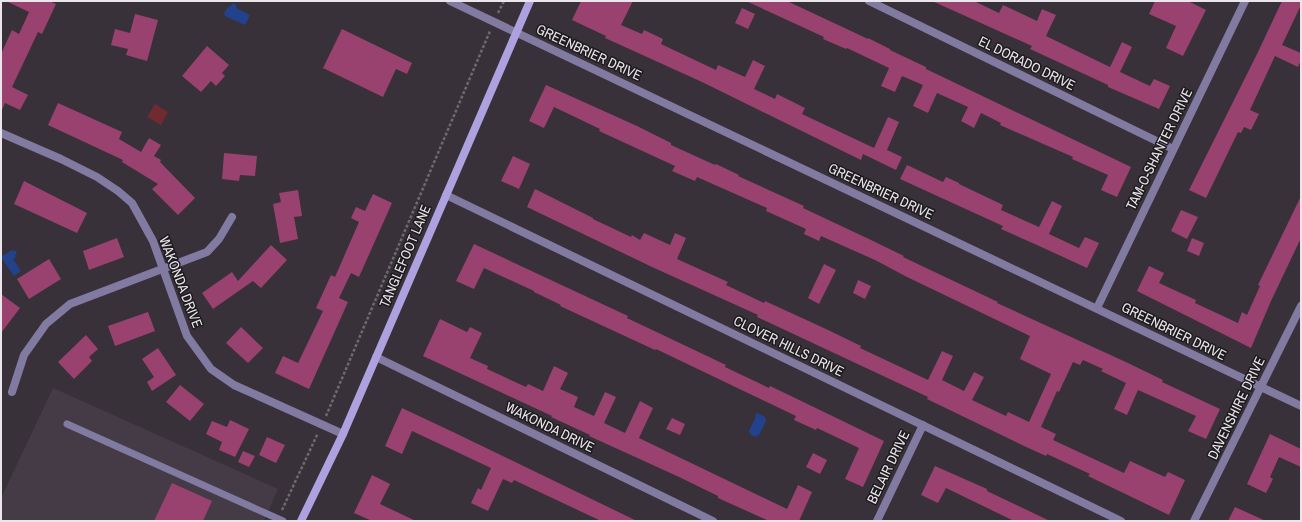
<svg xmlns="http://www.w3.org/2000/svg" width="1302" height="522" font-family="'Archivo Narrow',sans-serif">
<rect width="100%" height="100%" fill="#383139"/>
<!-- built -->
<polygon fill="#453b47" points="53,388 278,489 264,521 1,521 1,498"/>
<!-- green -->
<polygon fill="#702b30" points="155,104 168,112 161,125 147,117"/>
<!-- water -->
<g fill="#22428c">
<polygon points="232,3 237,5 236,8 250,15 245,25 225,16 224,13 228,7 231,6"/>
<polygon points="12,250 13,251 15,250 17,253 15,255 16,257 13,259 21,271 14,276 1,257"/>
<polygon points="759,413 759,414 765,417 766,421 759,435 755,437 750,434 749,431 756,416 755,414"/>
</g>
<!-- building -->
<g fill="#99416f">
<polygon points="6,1 49,1 56,4 42,34 38,32 12,87 28,95 20,110 5,103 1,112 1,54 12,30 19,34 29,12"/>
<polygon points="581,1 633,1 621,25 642,34 644,30 663,39 661,44 716,70 718,65 745,77 753,60 765,66 754,89 775,99 777,94 805,108 802,114 874,148 888,117 899,122 887,150 902,157 896,170 863,154 861,160 702,82 605,38 606,36 572,20"/>
<polygon points="746,1 787,1 868,39 868,38 890,49 890,50 926,67 926,69 1131,167 1117,197 1101,190 1108,175 1072,159 1073,157 1000,125 1001,123 981,113 974,128 961,121 968,107 937,93 928,113 913,106 923,85 902,76 895,92 881,86 889,68 847,48 846,49 823,39 824,37"/>
<polygon points="932,1 974,1 999,13 1003,5 1037,21 1042,9 1056,15 1046,36 1110,67 1122,42 1132,47 1120,72 1150,86 1154,79 1170,86 1159,109 1108,87 1108,85 1030,49 1032,46"/>
<polygon points="1155,1 1188,1 1206,10 1183,56 1166,48 1176,26 1149,14"/>
<polygon points="1282,1 1301,1 1301,5 1282,45 1301,53 1301,60 1298,67 1275,56 1250,110 1259,114 1251,130 1244,127 1241,133 1238,132 1206,198 1189,190 1257,54"/>
<polygon points="742,8 755,14 748,29 735,23"/>
<polygon points="135,14 158,20 147,61 126,55 128,49 111,45 115,29 130,33"/>
<polygon points="342,29 412,63 407,74 396,69 383,97 323,68"/>
<polygon points="207,46 229,65 222,73 225,76 216,86 211,81 201,92 182,76"/>
<polygon points="546,85 637,126 671,143 671,145 715,165 716,164 739,175 738,176 804,206 803,208 871,240 904,256 903,257 998,302 997,303 1128,363 1163,380 1162,382 1220,409 1206,439 1188,431 1196,416 1138,390 1127,415 1114,409 1126,383 1101,371 1103,369 1083,360 1080,365 1073,362 1059,392 1057,391 1041,427 1056,434 1053,440 1124,473 1130,461 1165,477 1168,472 1185,480 1169,515 1088,476 1090,474 1047,454 1046,456 1024,446 927,399 928,397 757,317 758,315 652,267 527,207 535,189 593,218 593,219 631,237 632,235 640,240 644,233 670,245 675,233 686,238 677,259 728,282 726,285 764,303 765,301 826,329 861,346 860,348 928,380 942,351 953,356 942,380 964,391 974,372 984,377 972,400 1006,416 1008,412 1029,422 1051,374 1020,359 1030,336 907,277 875,260 821,236 819,241 804,234 806,229 766,211 767,208 697,177 695,181 672,171 675,166 599,131 600,129 554,107 544,128 529,121"/>
<polygon points="58,103 122,132 119,139 141,152 149,138 161,145 154,156 161,160 160,162 195,198 178,215 152,189 158,184 122,162 123,160 48,125"/>
<polygon points="224,153 257,156 255,176 240,175 239,181 222,179"/>
<polygon points="513,156 530,164 519,189 501,181"/>
<polygon points="907,165 943,182 946,177 959,183 959,184 1003,205 1001,210 1039,227 1052,201 1062,206 1049,234 1079,248 1085,237 1099,243 1087,268 1037,245 1001,229 1003,226 900,179"/>
<polygon points="24,181 87,213 77,233 14,204"/>
<polygon points="298,190 302,216 294,217 298,239 280,243 273,204 281,202 279,193"/>
<polygon points="373,194 392,203 359,277 351,273 339,298 348,302 309,389 275,373 283,356 298,363 323,311 316,308 331,275 335,277 359,222 351,218 356,207 365,211"/>
<polygon points="1301,196 1301,238 1271,301 1251,348 1137,291 1149,266 1164,273 1159,283 1196,300 1195,303 1238,323 1242,312 1247,315 1260,286 1258,285"/>
<polygon points="1181,210 1198,217 1187,239 1171,231"/>
<polygon points="117,238 124,257 89,270 83,251"/>
<polygon points="1192,238 1204,243 1199,256 1187,251"/>
<polygon points="474,244 628,316 627,318 726,365 725,367 769,388 770,386 793,397 884,441 863,487 845,479 859,448 817,428 816,430 794,420 796,416 656,349 655,350 560,306 561,305 534,292 534,291 484,268 474,289 456,281"/>
<polygon points="271,245 287,260 261,288 253,281 213,309 202,293 232,272 238,281"/>
<polygon points="49,259 61,279 29,299 17,279"/>
<polygon points="824,264 836,270 819,304 808,298"/>
<polygon points="858,280 871,286 865,299 853,293"/>
<polygon points="1,294 20,308 1,333"/>
<polygon points="148,312 155,331 115,346 108,326"/>
<polygon points="440,319 467,332 470,327 482,333 470,358 488,366 487,369 526,387 528,384 543,391 554,366 568,373 560,389 578,397 574,407 594,416 605,392 616,397 604,423 625,433 640,401 653,408 639,438 787,509 798,485 812,492 799,521 769,521 718,498 718,496 677,476 589,436 590,435 551,417 552,416 423,356"/>
<polygon points="241,327 263,348 248,363 226,343"/>
<polygon points="86,335 98,349 89,357 92,361 74,379 58,362"/>
<polygon points="158,348 176,375 152,391 147,382 154,377 142,359"/>
<polygon points="180,385 204,404 190,421 166,402"/>
<polygon points="402,408 453,432 637,521 601,521 514,480 512,483 503,479 488,511 471,503 478,488 481,490 491,468 412,431 402,454 385,446"/>
<polygon points="672,418 685,424 680,435 666,429"/>
<polygon points="230,420 249,429 235,457 219,450 222,442 206,434 212,421 227,427"/>
<polygon points="1270,434 1301,449 1301,467 1279,457 1270,477 1273,479 1266,493 1247,484"/>
<polygon points="267,437 285,445 276,463 259,455"/>
<polygon points="243,451 255,456 249,467 238,462"/>
<polygon points="813,453 827,460 820,474 806,467"/>
<polygon points="935,466 987,489 987,491 1050,521 1014,521 946,488 938,503 921,495"/>
<polygon points="372,475 390,484 380,504 416,521 372,521 354,513"/>
<polygon points="172,483 212,501 203,521 154,521"/>
<polygon points="1235,507 1266,521 1228,521"/>
</g>
<g fill="none" stroke-linecap="round" stroke-linejoin="round">
<!-- path -->
<g stroke="#6e686f" stroke-width="2.5" stroke-dasharray="3 2" stroke-linecap="butt">
<polyline points="498,13 504,1"/>
<polyline points="326,416 490,31"/>
<polyline points="282,510 318,433"/>
</g>
<!-- service -->
<polyline stroke="#817aa1" stroke-width="7" points="67,424 283,521"/>
<!-- minor -->
<g stroke="#817aa1" stroke-width="8">
<polyline points="869,1 1173,149"/>
<polyline points="1,133 61,159 97,177 118,191 132,203 153,241 187,336 211,369 234,385 343,434"/>
<polyline points="446,195 1121,521"/>
<polyline points="1097,308 1245,1"/>
<polyline points="376,357 713,521"/>
<polyline points="12,392 24,355 46,324 70,304 207,252 219,239 232,217"/>
<polyline points="877,521 923,425"/>
<polyline points="1194,521 1301,306"/>
</g>
<!-- tertiary -->
<polyline stroke="#817aa1" stroke-width="8" points="450,1 1301,406"/>
<!-- secondary -->
<polyline stroke="#ada1df" stroke-width="8" points="301,521 343,434 530,1"/>
</g>
<g text-anchor="middle" dominant-baseline="central" stroke-width="3" stroke-linejoin="round" paint-order="stroke">
<!-- street labels -->
<g font-size="14" fill="#eae6eb" stroke="#1d1a1e">
<text transform="translate(589 52) rotate(25)">GREENBRIER DRIVE</text>
<text transform="translate(1027 63) rotate(26)">EL DORADO DRIVE</text>
<text transform="translate(1159 149) rotate(-64)">TAM-O-SHANTER DRIVE</text>
<text transform="translate(881 191) rotate(25)">GREENBRIER DRIVE</text>
<text transform="translate(405 256) rotate(-67)">TANGLEFOOT LANE</text>
<text transform="translate(181 282) rotate(69)">WAKONDA DRIVE</text>
<text transform="translate(1174 331) rotate(26)">GREENBRIER DRIVE</text>
<text transform="translate(789 346) rotate(26)">CLOVER HILLS DRIVE</text>
<text transform="translate(1236 408) rotate(-64)">DAVENSHIRE DRIVE</text>
<text transform="translate(550 427) rotate(26)">WAKONDA DRIVE</text>
<text transform="translate(888 467) rotate(-64)">BELAIR DRIVE</text>
</g>
</g>
<!-- border -->
<rect width="1302" height="522" fill="none" stroke="#eae6eb" stroke-width="4"/>
</svg>
